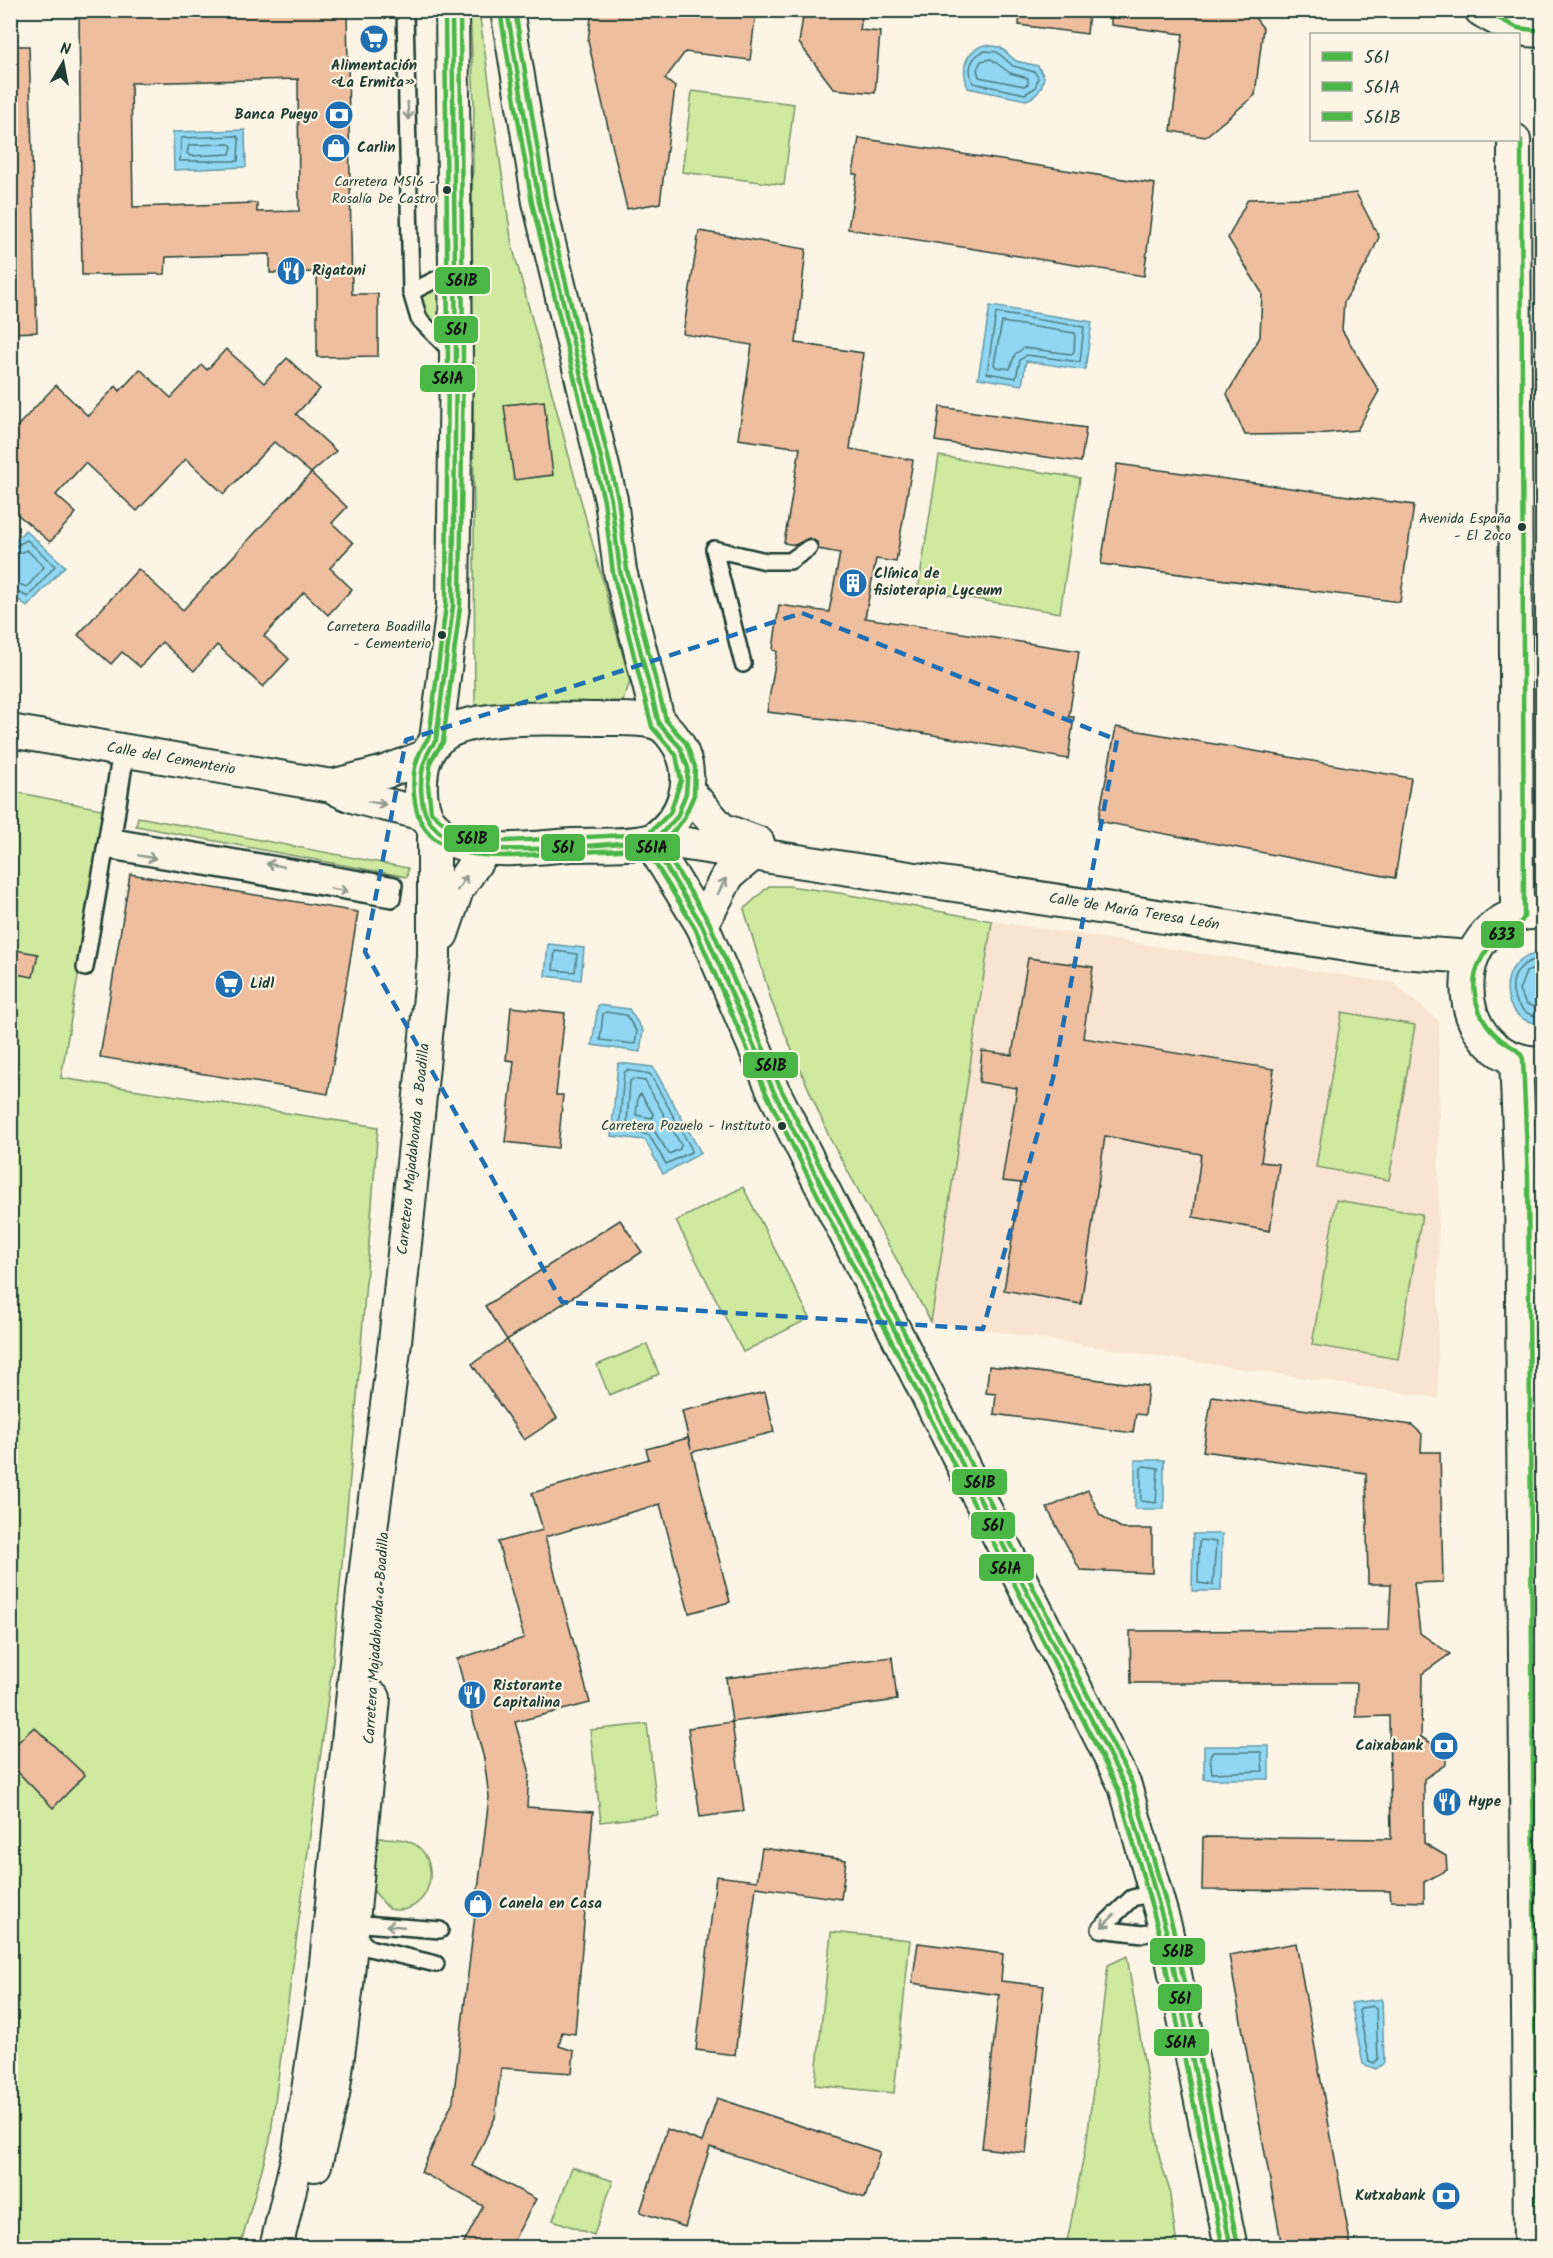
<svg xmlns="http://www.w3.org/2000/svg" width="1553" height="2258" font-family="Kalam,sans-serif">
<rect width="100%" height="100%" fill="#fcf5e5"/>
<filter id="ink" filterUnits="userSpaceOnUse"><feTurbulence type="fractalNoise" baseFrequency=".0167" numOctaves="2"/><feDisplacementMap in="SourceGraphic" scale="12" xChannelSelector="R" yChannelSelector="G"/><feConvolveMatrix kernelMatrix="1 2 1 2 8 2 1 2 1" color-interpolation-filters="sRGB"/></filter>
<g filter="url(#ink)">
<!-- built -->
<polygon fill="#f8e4d0" points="992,921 1393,983 1439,1021 1438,1398 931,1322"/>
<!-- green -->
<g fill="#cfe99f" stroke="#77936a" stroke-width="1.5">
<polygon points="470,11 479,11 512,245 630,682 623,701 475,705 472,212 474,104"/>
<polygon points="692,91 794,104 784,185 682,172"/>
<polygon points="440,285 440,330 421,306 419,293"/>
<polygon points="939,456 1080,478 1060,613 918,590"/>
<polygon points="10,791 106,810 61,1078 378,1127 355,1423 333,1660 270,2140 240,2247 11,2247"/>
<polygon points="138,817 408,868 407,877 136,826"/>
<polygon points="769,886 789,886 839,893 992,921 931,1322 830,1139 772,1003 744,909"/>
<polygon points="1342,1012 1415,1025 1389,1180 1316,1167"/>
<polygon points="743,1187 810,1318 743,1352 676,1221"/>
<polygon points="1336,1200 1422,1214 1398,1359 1312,1345"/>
<polygon points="647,1344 659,1374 609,1395 597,1365"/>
<polygon points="647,1724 658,1815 601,1822 590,1730"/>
<path d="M378,1838C388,1838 401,1838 410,1842C445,1856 432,1919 389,1909L372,1889Z"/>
<polygon points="831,1932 910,1940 894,2093 815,2085"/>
<polygon points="1127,1956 1160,2160 1169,2188 1177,2247 1066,2247 1087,2139 1108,1965"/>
<polygon points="572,2167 613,2181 594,2235 553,2220"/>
</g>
<!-- water -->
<g fill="#91d7f3" stroke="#6399a7" stroke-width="1.5">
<path d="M984,45L1000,47L1016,61L1038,66L1044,77C1042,89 1038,96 1026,100L968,88C961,69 964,52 984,45Z"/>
<polygon points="245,130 246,167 174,170 173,132"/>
<polygon points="990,306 1092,322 1085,370 1026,361 1022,385 978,378"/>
<polygon points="25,530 65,566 27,607 10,592 11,546"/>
<polygon points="548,944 584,948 581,980 545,976"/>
<path d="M1542,953V1023C1496,1026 1495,953 1542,953Z"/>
<polygon points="598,1005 629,1009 643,1031 640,1052 592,1045"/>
<polygon points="618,1063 653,1067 701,1153 663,1174 645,1140 611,1136"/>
<rect x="1135" y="1460" width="29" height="49"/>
<polygon points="1193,1534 1222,1534 1221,1591 1192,1591"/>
<rect x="1204" y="1746" width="65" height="33"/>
<polygon points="1382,1999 1384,2063 1376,2069 1363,2064 1351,2003"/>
</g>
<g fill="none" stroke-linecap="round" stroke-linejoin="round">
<!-- shore -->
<g stroke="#4d7b80" stroke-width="1.5">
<path d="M985,51L997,52L1013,66L1035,72L1038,78L1035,88L1025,94L973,83C967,70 970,56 985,51Z"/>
<polygon points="991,59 1010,73 1028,78 1028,84 1024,86 979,77 977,69 981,61"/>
<polygon points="237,136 239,139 238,161 180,161 181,138"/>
<polygon points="229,144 232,146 230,154 190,156 187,153 189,145"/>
<polygon points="996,313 1084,327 1080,362 1027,355 1020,360 1016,378 987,373"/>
<polygon points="1002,322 1075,333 1074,352 1071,354 1024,348 1015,354 1010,369 996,367 994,364"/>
<polyline points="10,549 27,540 55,566 28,597 10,588"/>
<polyline points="10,557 27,550 44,567 27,587 10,581"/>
<polygon points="555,951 577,954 575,972 553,970"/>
<path d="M1542,959C1503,960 1503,1015 1542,1017"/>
<polyline points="1542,966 1526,972 1519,990 1526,1004 1542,1010"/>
<polygon points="606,1012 626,1015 637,1032 635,1044 600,1040 603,1014"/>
<polygon points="627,1070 650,1074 691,1148 691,1152 666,1164 649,1135 619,1130 624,1073"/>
<polygon points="633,1079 645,1081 681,1145 680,1149 669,1154 653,1129 627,1123 630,1081"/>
<polygon points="641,1094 653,1114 652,1118 636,1115 638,1097"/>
<polygon points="1144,1466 1158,1468 1156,1503 1141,1501 1141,1468"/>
<polygon points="1201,1540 1216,1542 1213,1585 1198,1583 1199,1543"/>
<polygon points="1213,1752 1261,1752 1263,1771 1212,1773 1210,1755"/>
<polygon points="1373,2006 1376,2009 1378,2059 1374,2063 1369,2061 1359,2011 1361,2008"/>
</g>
</g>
<!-- building -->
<g fill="#efbe9f" stroke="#1f3d34" stroke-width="1.5" fill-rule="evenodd">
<path d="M179,10H347L352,294H378V356L317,357V272L270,273V254L166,257L165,274L82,275L79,12ZM298,79L299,211L257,212V203L133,207L131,83Z"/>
<polygon points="592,10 756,10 750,60 685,52 665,79 675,87 660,203 627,209 588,41"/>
<polygon points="804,10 863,10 860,30 880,32 875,93 834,89 799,43"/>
<polygon points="1020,10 1089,10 1087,34 1019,25"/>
<polygon points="1111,10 1249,10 1263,28 1255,95 1205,137 1171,131 1183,34 1111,25"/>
<polygon points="10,46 29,46 37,332 10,333"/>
<polygon points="859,138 1155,184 1144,276 848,229 857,174 853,174"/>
<polygon points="1356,193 1379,237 1368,262 1344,302 1342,330 1379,391 1357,430 1318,434 1245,435 1227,394 1260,337 1262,293 1228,238 1248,199 1314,198"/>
<polygon points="699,231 806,249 796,343 863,353 850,449 913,460 896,562 876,559 865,618 1079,651 1069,717 1074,717 1068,759 877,725 767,712 777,651 773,650 779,605 829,612 840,553 818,549 817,542 809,538 795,545 784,543 800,448 738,439 752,345 683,334"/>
<polygon points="226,349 264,383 287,358 320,389 296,414 336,451 311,473 274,442 224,494 186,459 137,511 85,463 56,495 76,513 50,542 10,508 10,434 56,385 88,416 116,386 120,391 140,369 171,398 202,365 207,370"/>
<polygon points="544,401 553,475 514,480 504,405"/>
<polygon points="940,407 1086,428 1081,462 935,441"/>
<polygon points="1117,464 1414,505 1400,602 1101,564"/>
<polygon points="311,473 347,507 332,523 353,543 330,568 352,589 328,615 304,592 264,636 289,659 263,687 217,645 194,671 162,642 140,667 122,652 111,664 78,635 138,569 183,610"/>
<polygon points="1116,727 1411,778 1395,878 1098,821"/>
<polygon points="130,874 358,912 328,1094 100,1057"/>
<polygon points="10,949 38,954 33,977 10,973"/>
<polygon points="1028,958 1093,967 1083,1038 1274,1069 1261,1162 1279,1164 1270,1231 1193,1217 1201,1154 1105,1136 1081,1304 1004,1290 1021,1183 1002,1181 1017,1088 979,1082 982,1051 1012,1055"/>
<polygon points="511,1007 565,1013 556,1095 563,1095 558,1148 505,1142 514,1061 506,1060"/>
<polygon points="620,1220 642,1252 507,1340 485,1306"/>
<polygon points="507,1340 557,1418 524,1440 472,1364"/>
<polygon points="989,1366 1148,1386 1145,1415 1136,1414 1133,1433 994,1414 996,1394 986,1393"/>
<polygon points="765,1392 774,1432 692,1452 730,1602 689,1613 660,1504 545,1537 590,1703 515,1722 529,1770 527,1807 593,1812 575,2034 562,2032 559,2046 574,2051 572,2073 501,2068 495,2118 472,2166 536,2199 510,2247 462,2247 483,2206 421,2172 453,2101 489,1797 484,1759 457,1659 524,1638 498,1542 543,1530 532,1493 649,1459 646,1449 688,1438 691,1449 682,1411"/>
<polygon points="1212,1396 1412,1425 1422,1434 1421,1452 1440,1452 1443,1582 1414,1583 1420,1633 1450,1654 1422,1674 1421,1737 1446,1752 1446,1764 1424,1779 1424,1843 1446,1856 1447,1870 1424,1882 1424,1902 1391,1901 1390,1891 1202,1890 1203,1837 1391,1839 1389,1716 1356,1717 1357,1683 1131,1683 1130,1631 1389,1630 1391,1584 1368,1584 1366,1473 1203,1451"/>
<polygon points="1088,1490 1100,1515 1123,1529 1152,1529 1152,1573 1080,1570 1047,1508"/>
<polygon points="892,1657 897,1700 732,1722 726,1678"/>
<polygon points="732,1722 744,1811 700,1817 688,1728"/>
<polygon points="34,1727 85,1775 53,1808 10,1764 10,1750"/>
<polygon points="762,1848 846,1860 841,1899 756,1887 735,2055 696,2050 716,1876 757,1881"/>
<polygon points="918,1943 1003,1954 1001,1981 1044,1986 1026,2153 982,2148 999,1995 912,1983"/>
<polygon points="1296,1943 1351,2247 1282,2247 1229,1955"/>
<polygon points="717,2098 880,2152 865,2198 710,2147 685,2227 640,2212 667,2129 702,2142"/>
</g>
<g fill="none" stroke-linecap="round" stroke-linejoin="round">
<!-- lane casing -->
<g stroke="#1f3d34" stroke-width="20">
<g id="lane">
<polyline points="405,10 411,292 419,319 454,354"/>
<polyline points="411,292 437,279 455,281"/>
<polyline points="743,664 714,549 766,561 790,561 809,548"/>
<polyline points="121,751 105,850 392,899 394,885 113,837 126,751"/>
<polyline points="85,968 105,850"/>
<polyline points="1157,1892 1132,1898 1100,1929 1143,1934 1166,1930"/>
<polyline points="436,1964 369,1948 353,1934 364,1924 440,1930"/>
</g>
</g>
<!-- street casing -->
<g stroke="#1f3d34" stroke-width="36">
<g id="street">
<polyline points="507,10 539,202 611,500 620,571 659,724"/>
<path d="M1481,10C1501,22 1519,32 1542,31"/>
<polyline points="1514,140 1517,916"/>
<path d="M616,719C629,719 644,719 657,723C667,727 674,738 679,746C697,780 684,818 654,839C634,847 595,844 572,845C511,849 409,868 422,771C425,751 437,735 457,728C495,714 573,720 616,719Z"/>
<path d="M10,731L332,786C360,804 393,803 424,815"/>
<polyline points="436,740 453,606 456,356 452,10"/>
<polyline points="332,786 385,772 424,757"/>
<polyline points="687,790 721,829 758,843"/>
<polyline points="654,839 1386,951 1472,957"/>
<polyline points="650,841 702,925 773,1090 1125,1786 1166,1930 1231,2248"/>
<path d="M1542,913C1445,907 1440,1062 1542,1063"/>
<polyline points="702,925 728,875 753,854"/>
<polyline points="442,934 457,890 484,850"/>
<polyline points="1516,1059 1521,1177 1530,2248"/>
<polyline points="315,2165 333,2095 347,1985 374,1698"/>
<polyline points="276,2248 299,2151 324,1983 363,1592 395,1342 434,957 434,826"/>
</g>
</g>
<!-- lane -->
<use href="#lane" stroke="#fcf5e5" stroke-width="15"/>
<!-- street -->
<use href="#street" stroke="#fcf5e5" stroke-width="32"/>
<!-- bus-1 casing -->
<g stroke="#fcf5e5" stroke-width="9">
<g id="bus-1">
<path d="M452,10L456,356L453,606L436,740C422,759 419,777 422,800C424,818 437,834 454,842C490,858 605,843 650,841L660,835L677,817L686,793L688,768L680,747L659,724L620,571L611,500L539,202L507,10"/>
<polyline points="1482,10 1518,28 1542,31"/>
<polyline points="650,841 702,925 773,1090 1125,1786 1166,1930 1231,2248"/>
</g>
</g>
<!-- bus-2 casing -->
<g stroke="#fcf5e5" stroke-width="9">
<g id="bus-2">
<path d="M445,10L448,356L446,605L429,737C414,758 411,777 415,802C424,869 511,856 559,853C590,852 620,850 651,848L665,841L683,820L694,795L695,767L686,743L666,720L627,570L618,498L546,201L515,10"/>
<polyline points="644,845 695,928 766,1093 1118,1789 1159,1932 1223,2248"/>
</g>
</g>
<!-- bus-3 casing -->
<g stroke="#fcf5e5" stroke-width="9">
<g id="bus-3">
<polyline points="460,10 463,356 460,606 443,742 431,760 428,785 431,812 457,835 485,842 648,834 670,813 681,780 676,755 652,727 613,573 604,501 532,203 500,11"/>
<polyline points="656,837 709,922 780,1087 1132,1783 1173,1928 1238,2246"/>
</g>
</g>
<!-- bus-4 casing -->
<g stroke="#fcf5e5" stroke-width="9">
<path id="bus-4" d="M1521,140L1524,917C1520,927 1507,930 1499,937C1483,951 1471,972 1475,994C1477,1011 1486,1027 1499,1038C1507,1045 1520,1049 1523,1059L1528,1177L1537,2248"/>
</g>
<!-- bus-1 -->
<use href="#bus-1" stroke="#4ab747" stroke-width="4.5"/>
<!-- bus-2 -->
<use href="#bus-2" stroke="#4ab747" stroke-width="4.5"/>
<!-- bus-3 -->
<use href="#bus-3" stroke="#4ab747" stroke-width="4.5"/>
<!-- bus-4 -->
<use href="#bus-4" stroke="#4ab747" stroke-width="4.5"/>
</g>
<!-- one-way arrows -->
<defs><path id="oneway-shaft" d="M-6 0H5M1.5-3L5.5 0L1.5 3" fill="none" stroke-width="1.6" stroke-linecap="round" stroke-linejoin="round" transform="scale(1.5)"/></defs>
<g stroke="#8e998c">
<use href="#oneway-shaft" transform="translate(408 111) rotate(88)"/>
<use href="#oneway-shaft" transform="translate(377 803) rotate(10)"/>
<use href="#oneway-shaft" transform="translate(147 857) rotate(10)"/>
<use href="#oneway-shaft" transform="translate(275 865) rotate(-170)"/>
<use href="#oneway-shaft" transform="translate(462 883) rotate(-57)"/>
<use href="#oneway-shaft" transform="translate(722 886) rotate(-63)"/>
<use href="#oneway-shaft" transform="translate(339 890) rotate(10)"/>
<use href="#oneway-shaft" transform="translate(1108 1921) rotate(136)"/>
<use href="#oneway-shaft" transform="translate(395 1926) rotate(-175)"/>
</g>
</g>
<!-- marked area -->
<path fill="none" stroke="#1f6fb2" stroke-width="4.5" stroke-dasharray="12 8" stroke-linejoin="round" d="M802,613L1117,740L1053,1078L983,1329L562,1302L365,952L406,740Z"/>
<!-- icons -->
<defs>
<g id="supermarket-disc" transform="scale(1.5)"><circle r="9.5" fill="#1f6fb2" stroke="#fcf5e5"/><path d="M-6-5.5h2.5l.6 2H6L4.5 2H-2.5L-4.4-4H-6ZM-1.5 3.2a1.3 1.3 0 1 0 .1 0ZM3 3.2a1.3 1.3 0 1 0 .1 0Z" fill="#fff"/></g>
<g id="bank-disc" transform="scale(1.5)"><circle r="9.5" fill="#1f6fb2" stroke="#fcf5e5"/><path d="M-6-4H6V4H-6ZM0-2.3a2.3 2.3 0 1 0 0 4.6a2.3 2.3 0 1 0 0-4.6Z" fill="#fff"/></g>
<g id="shop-disc" transform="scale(1.5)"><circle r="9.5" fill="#1f6fb2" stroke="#fcf5e5"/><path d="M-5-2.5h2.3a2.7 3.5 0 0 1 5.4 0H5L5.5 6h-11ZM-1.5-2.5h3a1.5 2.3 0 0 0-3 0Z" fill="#fff"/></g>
<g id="restaurant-disc" transform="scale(1.5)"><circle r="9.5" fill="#1f6fb2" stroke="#fcf5e5"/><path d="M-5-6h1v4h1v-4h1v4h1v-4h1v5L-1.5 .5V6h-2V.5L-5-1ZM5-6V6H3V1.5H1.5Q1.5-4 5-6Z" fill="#fff"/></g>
<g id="building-disc" transform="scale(1.5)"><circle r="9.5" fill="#1f6fb2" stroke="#fcf5e5"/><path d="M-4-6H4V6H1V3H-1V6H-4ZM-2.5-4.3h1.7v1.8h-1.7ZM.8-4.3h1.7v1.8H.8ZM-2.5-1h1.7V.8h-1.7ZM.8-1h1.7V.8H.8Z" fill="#fff"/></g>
</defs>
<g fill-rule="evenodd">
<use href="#supermarket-disc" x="374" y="39"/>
<use href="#bank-disc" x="339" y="115"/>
<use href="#shop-disc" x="336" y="148"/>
<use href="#restaurant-disc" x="291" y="271"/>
<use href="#building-disc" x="853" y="583"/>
<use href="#supermarket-disc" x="229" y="984"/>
<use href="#restaurant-disc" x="472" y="1695"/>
<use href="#bank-disc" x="1444" y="1746"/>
<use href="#restaurant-disc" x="1447" y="1802"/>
<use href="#shop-disc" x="478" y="1904"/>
<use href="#bank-disc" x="1446" y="2196"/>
</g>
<!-- markers -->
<g fill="#1f3d34" stroke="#fcf5e5" stroke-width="2">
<circle cx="447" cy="190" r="5"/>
<circle cx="1522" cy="527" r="5"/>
<circle cx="442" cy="635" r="5"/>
<circle cx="782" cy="1126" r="5"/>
</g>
<g text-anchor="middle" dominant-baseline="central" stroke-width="4.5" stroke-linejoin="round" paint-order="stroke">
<!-- bus labels -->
<g font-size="14" fill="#1f3d34" stroke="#fcf5e5" text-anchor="end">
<text x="436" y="182">Carretera M516 -<tspan x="436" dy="17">Rosalía De Castro</tspan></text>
<text x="1511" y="519">Avenida España<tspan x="1511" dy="17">- El Zoco</tspan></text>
<text x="431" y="627">Carretera Boadilla<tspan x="431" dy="17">- Cementerio</tspan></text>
<text x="771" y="1126">Carretera Pozuelo - Instituto</text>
</g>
<!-- poi labels -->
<g font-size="15" font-weight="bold" fill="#1f3d34" stroke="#fcf5e5" text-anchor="start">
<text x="374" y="66" text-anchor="middle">Alimentación<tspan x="374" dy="17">«La Ermita»</tspan></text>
<text x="318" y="115" text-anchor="end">Banca Pueyo</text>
<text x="357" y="148">Carlin</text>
<text x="312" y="271">Rigatoni</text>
<text x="874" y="574">Clínica de<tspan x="874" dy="17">fisioterapia Lyceum</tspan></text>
<text x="250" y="984">Lidl</text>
<text x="493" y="1686">Ristorante<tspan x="493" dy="17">Capitalina</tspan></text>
<text x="1423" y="1746" text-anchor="end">Caixabank</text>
<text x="1468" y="1802">Hype</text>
<text x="499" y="1904">Canela en Casa</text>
<text x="1425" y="2196" text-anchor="end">Kutxabank</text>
</g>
<!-- street labels -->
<g font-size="15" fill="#1f3d34" stroke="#fcf5e5">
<text transform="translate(171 759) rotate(10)">Calle del Cementerio</text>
<text transform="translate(1134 912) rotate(9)">Calle de María Teresa León</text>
<text transform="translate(414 1149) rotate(-84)">Carretera Majadahonda a Boadilla</text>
<text transform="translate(377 1638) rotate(-86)">Carretera Majadahonda a Boadilla</text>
</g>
</g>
<g stroke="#fcf5e5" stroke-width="2">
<rect x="434" y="266" width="57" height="29" rx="6" fill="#4ab747"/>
<rect x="433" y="315" width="46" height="29" rx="6" fill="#4ab747"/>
<rect x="419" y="364" width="57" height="29" rx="6" fill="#4ab747"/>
<rect x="443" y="824" width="57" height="29" rx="6" fill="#4ab747"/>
<rect x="540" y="833" width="46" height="29" rx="6" fill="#4ab747"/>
<rect x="624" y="833" width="57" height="29" rx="6" fill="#4ab747"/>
<rect x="1480" y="920" width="45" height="29" rx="6" fill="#4ab747"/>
<rect x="742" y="1051" width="57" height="28" rx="6" fill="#4ab747"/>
<rect x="951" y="1468" width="57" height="28" rx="6" fill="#4ab747"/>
<rect x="970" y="1511" width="46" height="29" rx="6" fill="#4ab747"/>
<rect x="978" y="1553" width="57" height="29" rx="6" fill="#4ab747"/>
<rect x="1149" y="1937" width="57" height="29" rx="6" fill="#4ab747"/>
<rect x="1157" y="1983" width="46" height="29" rx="6" fill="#4ab747"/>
<rect x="1153" y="2028" width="57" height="29" rx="6" fill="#4ab747"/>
</g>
<g font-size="16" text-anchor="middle" font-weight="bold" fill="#111">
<text x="462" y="286">561B</text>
<text x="456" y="335">561</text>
<text x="448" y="384">561A</text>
<text x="472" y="844">561B</text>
<text x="563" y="853">561</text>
<text x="652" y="853">561A</text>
<text x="1502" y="940">633</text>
<text x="771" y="1071">561B</text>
<text x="980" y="1488">561B</text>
<text x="993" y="1531">561</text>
<text x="1006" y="1574">561A</text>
<text x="1178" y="1957">561B</text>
<text x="1180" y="2004">561</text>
<text x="1181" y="2048">561A</text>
</g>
<!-- margin -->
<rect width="1553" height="2258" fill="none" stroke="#fcf5e5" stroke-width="36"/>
<rect x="18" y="18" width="1517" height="2222" fill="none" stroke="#1f3d34" stroke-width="2" filter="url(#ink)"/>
<!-- legend -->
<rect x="1310" y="33" width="210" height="108" fill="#fcf5e5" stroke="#a4ab9e" stroke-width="1.5"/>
<rect x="1322" y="52" width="30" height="9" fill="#4ab747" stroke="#a4ab9e" stroke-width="1.5"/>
<text x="1364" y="63" font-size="18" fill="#1f3d34">561</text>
<rect x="1322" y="82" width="30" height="9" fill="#4ab747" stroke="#a4ab9e" stroke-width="1.5"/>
<text x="1364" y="93" font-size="18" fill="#1f3d34">561A</text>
<rect x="1322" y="112" width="30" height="9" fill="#4ab747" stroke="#a4ab9e" stroke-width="1.5"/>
<text x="1364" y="123" font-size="18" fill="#1f3d34">561B</text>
<!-- north arrow -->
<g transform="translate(63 63) rotate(10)" stroke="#fcf5e5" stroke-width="4.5" paint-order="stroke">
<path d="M0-4.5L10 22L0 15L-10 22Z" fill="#1f3d34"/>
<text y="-9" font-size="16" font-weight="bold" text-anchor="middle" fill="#1f3d34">N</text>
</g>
</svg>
